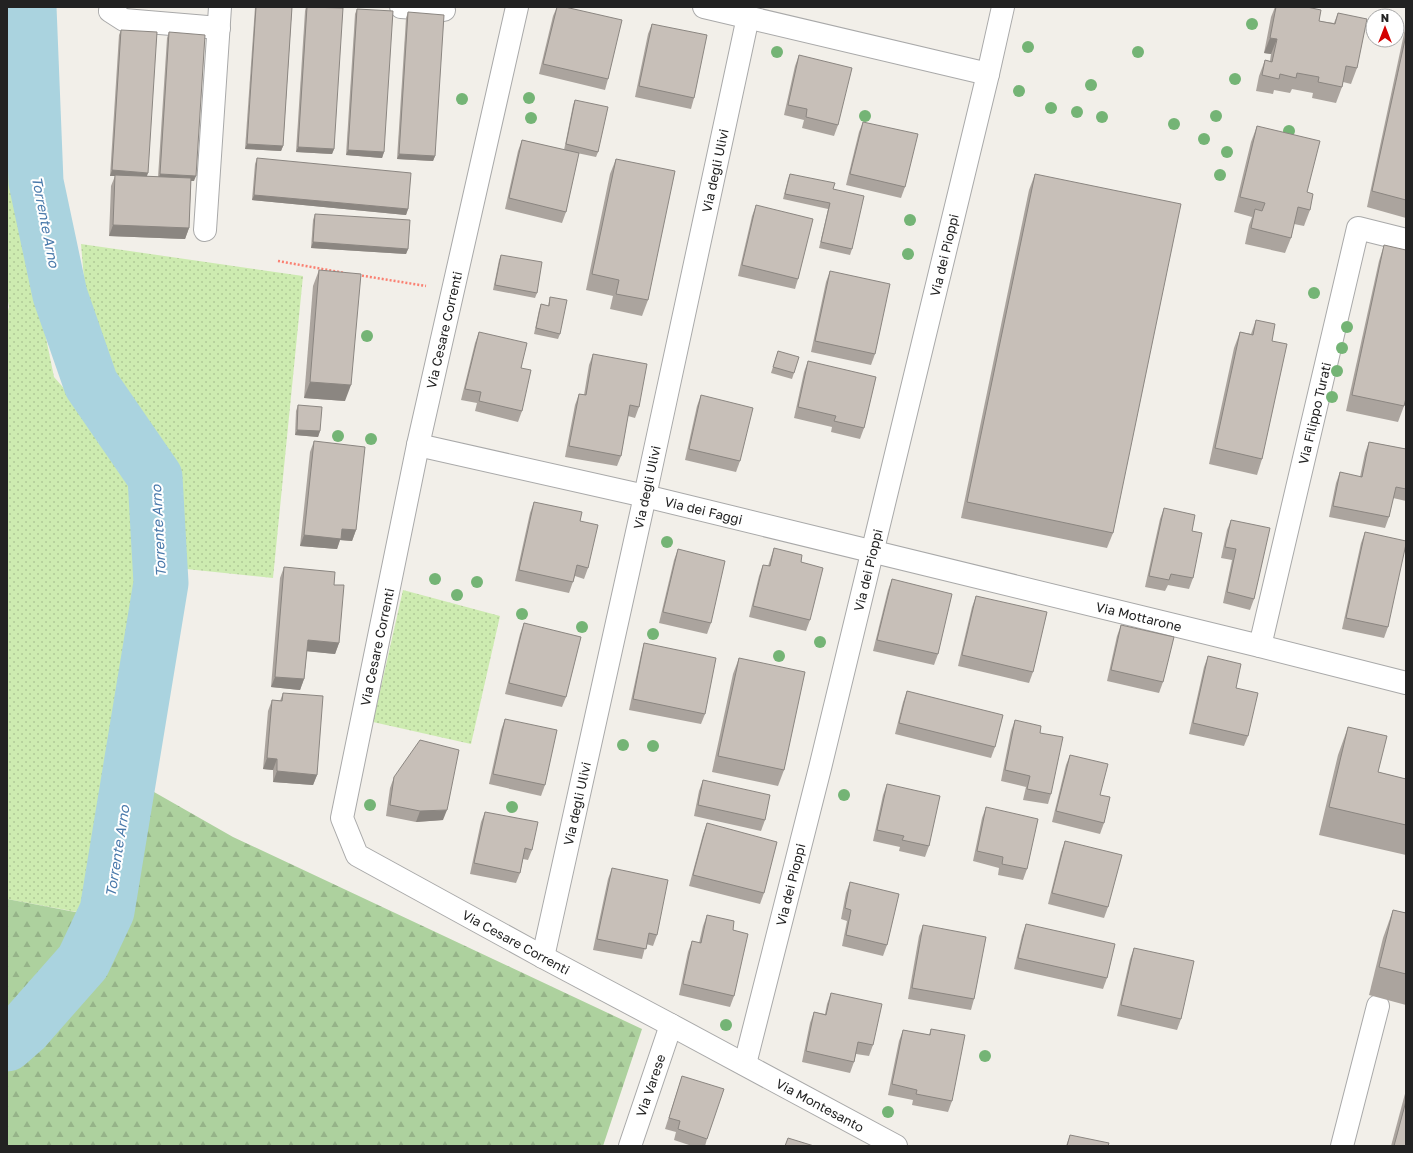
<svg xmlns="http://www.w3.org/2000/svg" width="1413" height="1153" font-family="'Golos Text',sans-serif">
<defs>
<pattern id="grass-dots" width="8" height="8" patternUnits="userSpaceOnUse"><rect width="8" height="8" fill="#cdebb0"/><path d="M2 2h.1M6 6h.1" fill="none" stroke="#b0c997" stroke-width="1.8" stroke-linecap="round"/></pattern>
<pattern id="forest-firs" width="22" height="20" patternUnits="userSpaceOnUse"><rect width="22" height="20" fill="#add19e"/><path d="M5 1l3.5 6h-7zM16 11l3.5 6h-7z" fill="#95b388"/></pattern>
</defs>
<rect width="100%" height="100%" fill="#f2efe9"/>
<!-- grass -->
<g fill="url(#grass-dots)">
<polygon points="7,23 32,270 54,377 118,450 133,502 143,597 120,742 88,914 7,899 7,315 9,307 7,296"/>
<polygon points="81,244 303,276 273,578 186,569 172,461 121,401 101,372 88,325"/>
<polygon points="403,590 500,616 471,744 373,722"/>
</g>
<!-- forest -->
<polygon fill="url(#forest-firs)" points="140,784 233,837 642,1029 603,1146 7,1146 7,899 117,920"/>
<g fill="none" stroke-linecap="round" stroke-linejoin="round">
<!-- river -->
<polyline stroke="#aad3df" stroke-width="55" points="7,1044 24,1029 83,962 107,911 161,583 155,477 91,384 60,295 36,182 29,7"/>
<!-- minor casing -->
<g stroke="#a9a9a9" stroke-width="24">
<g id="minor">
<polyline points="111,7 110,11 124,20 219,28"/>
<polyline points="401,7 444,10"/>
<path id="s1" d="M517,7L418,445L342,818L357,855L543,957L671,1025L896,1146"/>
<polyline points="704,7 988,74"/>
<polyline points="205,230 220,7"/>
<path id="s2" d="M418,445L645,496L1260,646L1406,683"/>
<path id="s3" d="M1260,646L1358,228L1406,240"/>
<path id="s4" d="M543,957L645,496L748,17"/>
<path id="s5" d="M745,1064L820,768L988,74L1003,7"/>
<path id="s6" d="M630,1146L671,1025"/>
<polyline points="1342,1146 1378,1006"/>
</g>
</g>
<!-- path -->
<g stroke="#fa8072" stroke-width="2.5" stroke-dasharray="2 2" stroke-linecap="butt">
<polyline points="278,261 345,273"/>
<polyline points="358,275 426,286"/>
</g>
<!-- minor -->
<use href="#minor" stroke="#fff" stroke-width="22"/>
</g>
<!-- trees -->
<g fill="#74b475">
<circle cx="1252" cy="24" r="6"/>
<circle cx="1028" cy="47" r="6"/>
<circle cx="777" cy="52" r="6"/>
<circle cx="1138" cy="52" r="6"/>
<circle cx="1235" cy="79" r="6"/>
<circle cx="1091" cy="85" r="6"/>
<circle cx="1019" cy="91" r="6"/>
<circle cx="529" cy="98" r="6"/>
<circle cx="462" cy="99" r="6"/>
<circle cx="1051" cy="108" r="6"/>
<circle cx="1077" cy="112" r="6"/>
<circle cx="865" cy="116" r="6"/>
<circle cx="1216" cy="116" r="6"/>
<circle cx="1102" cy="117" r="6"/>
<circle cx="531" cy="118" r="6"/>
<circle cx="1174" cy="124" r="6"/>
<circle cx="1289" cy="131" r="6"/>
<circle cx="1204" cy="139" r="6"/>
<circle cx="1227" cy="152" r="6"/>
<circle cx="1220" cy="175" r="6"/>
<circle cx="910" cy="220" r="6"/>
<circle cx="908" cy="254" r="6"/>
<circle cx="1314" cy="293" r="6"/>
<circle cx="1347" cy="327" r="6"/>
<circle cx="367" cy="336" r="6"/>
<circle cx="1342" cy="348" r="6"/>
<circle cx="1337" cy="371" r="6"/>
<circle cx="1332" cy="397" r="6"/>
<circle cx="338" cy="436" r="6"/>
<circle cx="371" cy="439" r="6"/>
<circle cx="667" cy="542" r="6"/>
<circle cx="435" cy="579" r="6"/>
<circle cx="477" cy="582" r="6"/>
<circle cx="457" cy="595" r="6"/>
<circle cx="522" cy="614" r="6"/>
<circle cx="582" cy="627" r="6"/>
<circle cx="653" cy="634" r="6"/>
<circle cx="820" cy="642" r="6"/>
<circle cx="779" cy="656" r="6"/>
<circle cx="623" cy="745" r="6"/>
<circle cx="653" cy="746" r="6"/>
<circle cx="844" cy="795" r="6"/>
<circle cx="370" cy="805" r="6"/>
<circle cx="512" cy="807" r="6"/>
<circle cx="726" cy="1025" r="6"/>
<circle cx="985" cy="1056" r="6"/>
<circle cx="888" cy="1112" r="6"/>
</g>
<!-- wall -->
<g fill="#aba49e">
<polygon points="255,7 292,7 283,146 281,151 245,149"/>
<polygon points="306,7 328,7 334,149 332,154 296,152 305,11"/>
<polygon points="557,7 608,79 605,90 539,74 553,16"/>
<polygon points="1275,7 1307,7 1319,21 1334,23 1338,13 1357,68 1351,84 1343,82 1342,87 1336,103 1312,98 1313,93 1292,89 1290,93 1274,90 1273,94 1256,91 1259,76 1265,60 1270,61 1271,54 1264,53 1271,17"/>
<polygon points="357,9 384,152 382,158 346,155 355,14"/>
<polygon points="408,12 435,156 433,161 397,159 406,18"/>
<polygon points="652,24 694,98 691,109 635,97 648,34"/>
<polygon points="1406,24 1406,218 1367,207"/>
<polygon points="121,30 147,176 158,177 167,38 169,32 194,181 191,181 189,228 185,239 109,236 111,186 115,176 110,176 119,35"/>
<polygon points="799,55 838,125 834,136 802,128 804,120 784,115 795,66"/>
<polygon points="575,100 598,152 596,157 577,153 566,212 562,223 505,209 518,151 522,140 564,150 573,105"/>
<polygon points="863,122 905,187 901,198 846,185 859,132"/>
<polygon points="1257,126 1307,192 1310,210 1304,226 1294,224 1291,238 1285,253 1245,244 1249,225 1252,217 1234,212 1251,142"/>
<polygon points="257,158 408,209 406,215 252,200 255,164"/>
<polygon points="616,159 648,300 642,316 610,309 613,296 586,290 610,174"/>
<polygon points="790,174 833,189 852,249 850,255 819,248 828,209 783,199 788,179"/>
<polygon points="1035,174 1113,533 1107,548 961,518 1029,190"/>
<polygon points="756,205 798,279 795,289 738,276 752,216"/>
<polygon points="315,214 408,249 406,254 311,248 313,220"/>
<polygon points="1384,245 1404,406 1398,422 1346,411 1379,261"/>
<polygon points="501,255 537,293 535,298 493,290 499,260"/>
<polygon points="319,270 345,401 304,398 313,286"/>
<polygon points="830,271 875,354 871,365 811,352 826,282"/>
<polygon points="550,297 560,334 558,339 534,334 539,310 541,304 548,306"/>
<polygon points="1256,320 1272,341 1262,459 1257,475 1209,464 1234,348 1240,332 1251,334"/>
<polygon points="479,332 521,368 522,411 518,422 475,411 477,403 461,400 475,343"/>
<polygon points="778,351 794,373 792,379 771,373"/>
<polygon points="593,354 639,407 635,418 628,416 621,456 617,466 565,457 575,405 579,394 584,395 589,365"/>
<polygon points="808,361 864,428 860,439 831,432 832,427 794,418 804,372"/>
<polygon points="701,395 740,461 736,472 685,460 697,406"/>
<polygon points="298,405 320,431 318,437 295,435 296,411"/>
<polygon points="314,441 356,530 352,541 340,540 337,549 300,546 310,452"/>
<polygon points="1369,442 1406,449 1406,501 1393,498 1389,517 1385,528 1329,517 1336,483 1340,472 1360,477 1365,453"/>
<polygon points="534,502 580,521 588,568 584,579 575,576 569,593 515,581 530,513"/>
<polygon points="1164,508 1192,531 1193,578 1189,589 1168,585 1165,591 1145,587 1160,519"/>
<polygon points="1231,520 1254,599 1250,610 1223,603 1232,560 1221,558 1227,530"/>
<polygon points="1365,532 1388,627 1384,638 1342,629 1361,543"/>
<polygon points="774,548 801,562 810,620 806,631 749,617 759,576 763,565 768,566"/>
<polygon points="678,549 711,623 707,634 659,623 674,560"/>
<polygon points="284,567 334,585 339,643 335,654 307,651 304,679 300,690 271,687 280,578"/>
<polygon points="892,579 938,654 934,665 873,651 888,590"/>
<polygon points="976,596 1033,672 1029,683 958,666 972,607"/>
<polygon points="524,623 566,697 562,707 505,694 520,634"/>
<polygon points="1121,625 1163,682 1159,693 1107,681 1117,636"/>
<polygon points="644,643 705,714 701,724 629,710 641,654"/>
<polygon points="1208,656 1236,688 1248,736 1244,746 1189,734 1204,667"/>
<polygon points="739,658 784,770 778,786 712,772 733,674"/>
<polygon points="907,691 995,747 991,758 895,734 903,702"/>
<polygon points="283,693 317,775 313,785 273,782 273,770 263,769 268,711 272,700 280,701"/>
<polygon points="505,719 545,785 541,796 489,784 501,730"/>
<polygon points="1015,720 1040,733 1051,794 1048,804 1023,800 1026,787 1001,781 1011,731"/>
<polygon points="1348,727 1378,772 1406,779 1406,855 1319,835 1338,755"/>
<polygon points="1070,755 1100,795 1104,823 1100,834 1052,822 1066,765"/>
<polygon points="394,777 443,820 416,822 386,816 390,788"/>
<polygon points="703,780 765,820 761,831 694,816 699,791"/>
<polygon points="887,784 929,846 925,857 899,851 900,847 873,841 883,795"/>
<polygon points="986,807 1027,869 1023,880 998,875 999,868 973,861 982,818"/>
<polygon points="485,812 532,850 528,860 523,859 520,873 516,883 470,874 481,822"/>
<polygon points="707,823 764,893 760,904 689,886 703,834"/>
<polygon points="1065,841 1108,907 1104,918 1048,904 1061,852"/>
<polygon points="612,868 657,935 653,946 646,944 642,959 593,950 608,879"/>
<polygon points="850,882 887,945 883,956 842,946 847,921 841,919 846,893"/>
<polygon points="1393,910 1406,913 1406,1005 1369,995 1383,938"/>
<polygon points="707,915 733,930 734,996 730,1007 679,995 688,952 692,941 699,943 703,926"/>
<polygon points="1026,924 1107,978 1103,989 1014,969 1022,935"/>
<polygon points="923,925 974,999 971,1010 908,999 919,936"/>
<polygon points="1134,948 1181,1019 1177,1030 1117,1016 1130,959"/>
<polygon points="831,993 873,1045 869,1056 856,1054 854,1062 850,1073 802,1062 810,1023 814,1012 825,1014 827,1004"/>
<polygon points="931,1029 952,1101 948,1112 912,1105 913,1100 888,1095 899,1041 903,1030 929,1035"/>
<polygon points="682,1076 707,1139 705,1146 692,1146 674,1140 676,1132 665,1129"/>
<polygon points="1406,1090 1406,1146 1391,1146"/>
<polygon points="1070,1135 1108,1146 1066,1146"/>
</g>
<!-- shaded-wall -->
<g fill="#8b8681">
<polygon points="1270,38 1277,39 1271,54 1264,53"/>
<polygon points="247,144 283,146 281,151 245,149"/>
<polygon points="298,147 334,149 332,154 296,152"/>
<polygon points="348,150 384,152 382,158 346,155"/>
<polygon points="399,154 435,156 433,161 397,159"/>
<polygon points="112,170 148,173 146,179 115,175 115,176 110,176"/>
<polygon points="160,174 196,176 194,181 158,179"/>
<polygon points="254,195 408,209 406,215 252,200"/>
<polygon points="113,225 189,228 185,239 109,236"/>
<polygon points="313,242 408,249 406,254 311,248"/>
<polygon points="310,382 351,385 345,401 304,398"/>
<polygon points="297,430 320,431 318,437 295,435"/>
<polygon points="342,529 356,530 352,541 340,540 337,549 300,546 304,535"/>
<polygon points="308,640 339,643 335,654 304,651"/>
<polygon points="275,677 304,679 300,690 271,687"/>
<polygon points="267,758 277,759 273,770 263,769"/>
<polygon points="277,771 317,775 313,785 273,782"/>
<polygon points="447,810 443,820 416,822 420,811"/>
</g>
<!-- building -->
<g fill="#c7bfb8" stroke="#8b8681">
<polygon points="256,7 292,7 283,146 247,144"/>
<polygon points="307,7 343,8 334,149 298,147"/>
<polygon points="557,7 565,7 622,20 608,79 543,64"/>
<polygon points="1276,7 1307,7 1321,10 1319,21 1335,24 1338,13 1367,19 1357,68 1346,66 1342,87 1318,82 1319,77 1297,73 1296,78 1280,74 1279,79 1262,75 1265,60 1272,62 1277,39 1270,38"/>
<polygon points="357,9 393,11 384,152 348,150"/>
<polygon points="408,12 444,15 435,156 399,154"/>
<polygon points="652,24 707,35 694,98 639,86"/>
<polygon points="121,30 157,32 148,173 112,170"/>
<polygon points="169,32 205,35 196,176 160,174"/>
<polygon points="1406,35 1406,200 1372,191"/>
<polygon points="799,55 852,68 838,125 806,117 807,109 788,105"/>
<polygon points="575,100 608,107 598,152 566,144"/>
<polygon points="863,122 918,134 905,187 850,174"/>
<polygon points="1257,126 1320,141 1307,192 1313,194 1310,210 1298,207 1291,238 1251,228 1255,209 1262,211 1265,203 1240,197"/>
<polygon points="522,140 579,153 566,212 509,198"/>
<polygon points="257,158 411,173 408,209 254,195"/>
<polygon points="616,159 675,171 648,300 616,294 619,280 592,274"/>
<polygon points="790,174 835,183 833,189 864,196 852,249 821,242 830,203 785,194"/>
<polygon points="1035,174 1181,204 1113,533 967,502"/>
<polygon points="115,175 191,178 189,228 113,225"/>
<polygon points="756,205 813,219 798,279 742,265"/>
<polygon points="315,214 410,220 408,249 313,242"/>
<polygon points="1384,245 1406,250 1406,398 1404,406 1352,395"/>
<polygon points="501,255 542,262 537,293 495,285"/>
<polygon points="319,270 361,274 351,385 310,382"/>
<polygon points="830,271 890,284 875,354 815,341"/>
<polygon points="550,297 567,300 560,334 536,328 541,304 549,306"/>
<polygon points="1256,320 1275,324 1272,341 1287,344 1262,459 1215,448 1240,332 1253,335"/>
<polygon points="479,332 527,343 521,368 531,370 522,411 479,401 481,392 465,389"/>
<polygon points="778,351 799,357 794,373 773,367"/>
<polygon points="593,354 647,364 639,407 630,405 621,456 569,446 579,394 586,395"/>
<polygon points="808,361 876,377 864,428 834,421 836,416 798,407"/>
<polygon points="701,395 753,408 740,461 689,449"/>
<polygon points="298,405 322,407 320,431 297,430"/>
<polygon points="314,441 365,447 356,530 342,529 341,539 304,535"/>
<polygon points="1369,442 1406,449 1406,489 1396,487 1389,517 1333,506 1340,472 1362,477"/>
<polygon points="534,502 582,512 580,521 598,525 588,568 577,565 573,582 519,570"/>
<polygon points="1164,508 1195,515 1192,531 1202,533 1193,578 1171,574 1169,580 1149,576"/>
<polygon points="1231,520 1270,528 1254,599 1227,592 1236,549 1225,547"/>
<polygon points="1365,532 1406,541 1406,544 1388,627 1346,618"/>
<polygon points="774,548 802,555 801,562 823,568 810,620 753,606 763,565 770,566"/>
<polygon points="678,549 725,561 711,623 663,612"/>
<polygon points="284,567 335,572 334,585 344,585 339,643 308,640 304,679 275,677"/>
<polygon points="892,579 952,594 938,654 877,640"/>
<polygon points="976,596 1047,612 1033,672 962,655"/>
<polygon points="524,623 581,637 566,697 509,683"/>
<polygon points="1121,625 1174,637 1163,682 1111,670"/>
<polygon points="644,643 716,658 705,714 633,699"/>
<polygon points="1208,656 1241,664 1236,688 1258,693 1248,736 1193,723"/>
<polygon points="739,658 805,672 784,770 718,756"/>
<polygon points="907,691 1003,715 995,747 899,723"/>
<polygon points="283,693 323,696 317,775 277,771 277,759 267,758 272,700 282,701"/>
<polygon points="505,719 557,730 545,785 493,774"/>
<polygon points="1015,720 1041,726 1040,733 1063,737 1051,794 1027,789 1030,776 1005,770"/>
<polygon points="1348,727 1387,736 1378,772 1406,779 1406,825 1329,807"/>
<polygon points="420,740 459,750 447,810 420,811 390,805 394,777"/>
<polygon points="1070,755 1108,764 1100,795 1110,797 1104,823 1056,811"/>
<polygon points="703,780 770,795 765,820 698,805"/>
<polygon points="887,784 940,796 929,846 902,840 904,836 877,830"/>
<polygon points="986,807 1038,819 1027,869 1002,864 1003,857 977,851"/>
<polygon points="485,812 538,822 532,850 525,848 520,873 474,863"/>
<polygon points="707,823 777,842 764,893 693,875"/>
<polygon points="1065,841 1122,855 1108,907 1052,893"/>
<polygon points="612,868 668,880 657,935 649,933 646,949 597,939"/>
<polygon points="850,882 899,894 887,945 846,935 851,910 845,908"/>
<polygon points="1393,910 1406,913 1406,974 1379,967"/>
<polygon points="707,915 734,921 733,930 748,934 734,996 683,984 692,941 701,943"/>
<polygon points="1026,924 1115,944 1107,978 1018,958"/>
<polygon points="923,925 986,937 974,999 912,988"/>
<polygon points="1134,948 1194,961 1181,1019 1121,1005"/>
<polygon points="831,993 882,1004 873,1045 858,1042 854,1062 806,1051 814,1012 826,1015"/>
<polygon points="931,1029 965,1035 952,1101 916,1094 917,1090 892,1084 903,1030 930,1035"/>
<polygon points="682,1076 724,1089 707,1139 678,1129 680,1121 669,1118"/>
<polygon points="1406,1101 1406,1146 1394,1146"/>
<polygon points="1070,1135 1109,1143 1108,1146 1067,1146"/>
<polygon points="788,1138 814,1146 785,1146"/>
</g>
<g text-anchor="middle" dominant-baseline="central" stroke-width="4" stroke-linejoin="round" paint-order="stroke">
<!-- street labels -->
<g font-size="13" fill="#222" stroke="#fff">
<text stroke="none"><textPath href="#s4" startOffset="805">Via degli Ulivi</textPath></text>
<text stroke="none"><textPath href="#s5" startOffset="833">Via dei Pioppi</textPath></text>
<text transform="translate(444 330) rotate(-77)">Via Cesare Correnti</text>
<text stroke="none"><textPath href="#s3" startOffset="239">Via Filippo Turati</textPath></text>
<text stroke="none"><textPath href="#s4" startOffset="481">Via degli Ulivi</textPath></text>
<text stroke="none"><textPath href="#s2" startOffset="293">Via dei Faggi</textPath></text>
<text stroke="none"><textPath href="#s5" startOffset="509">Via dei Pioppi</textPath></text>
<text stroke="none"><textPath href="#s2" startOffset="741">Via Mottarone</textPath></text>
<text transform="translate(377 647) rotate(-78)">Via Cesare Correnti</text>
<text stroke="none"><textPath href="#s4" startOffset="157">Via degli Ulivi</textPath></text>
<text stroke="none"><textPath href="#s5" startOffset="185">Via dei Pioppi</textPath></text>
<text stroke="none"><textPath href="#s1" startOffset="1051">Via Cesare Correnti</textPath></text>
<text stroke="none"><textPath href="#s6" startOffset="64">Via Varese</textPath></text>
<text stroke="none"><textPath href="#s1" startOffset="1396">Via Montesanto</textPath></text>
</g>
<!-- water labels -->
<g font-size="14" font-style="italic" fill="#4a7aab" stroke="#fff">
<text transform="translate(46 222) rotate(79)">Torrente Arno</text>
<text transform="translate(158 531) rotate(-93)">Torrente Arno</text>
<text transform="translate(117 851) rotate(-81)">Torrente Arno</text>
</g>
</g>
<!-- border -->
<rect width="1413" height="1153" fill="none" stroke="#222222" stroke-width="16"/>
<!-- north arrow -->
<g transform="translate(1385 28)"><circle r="19" fill="#ffffff" stroke="#a7a7a7"/>
<path d="M0-3L7 15L0 10L-7 15Z" fill="#d40000"/>
<text y="-6" font-size="11" font-weight="bold" text-anchor="middle" fill="#222222">N</text>
</g>
</svg>
